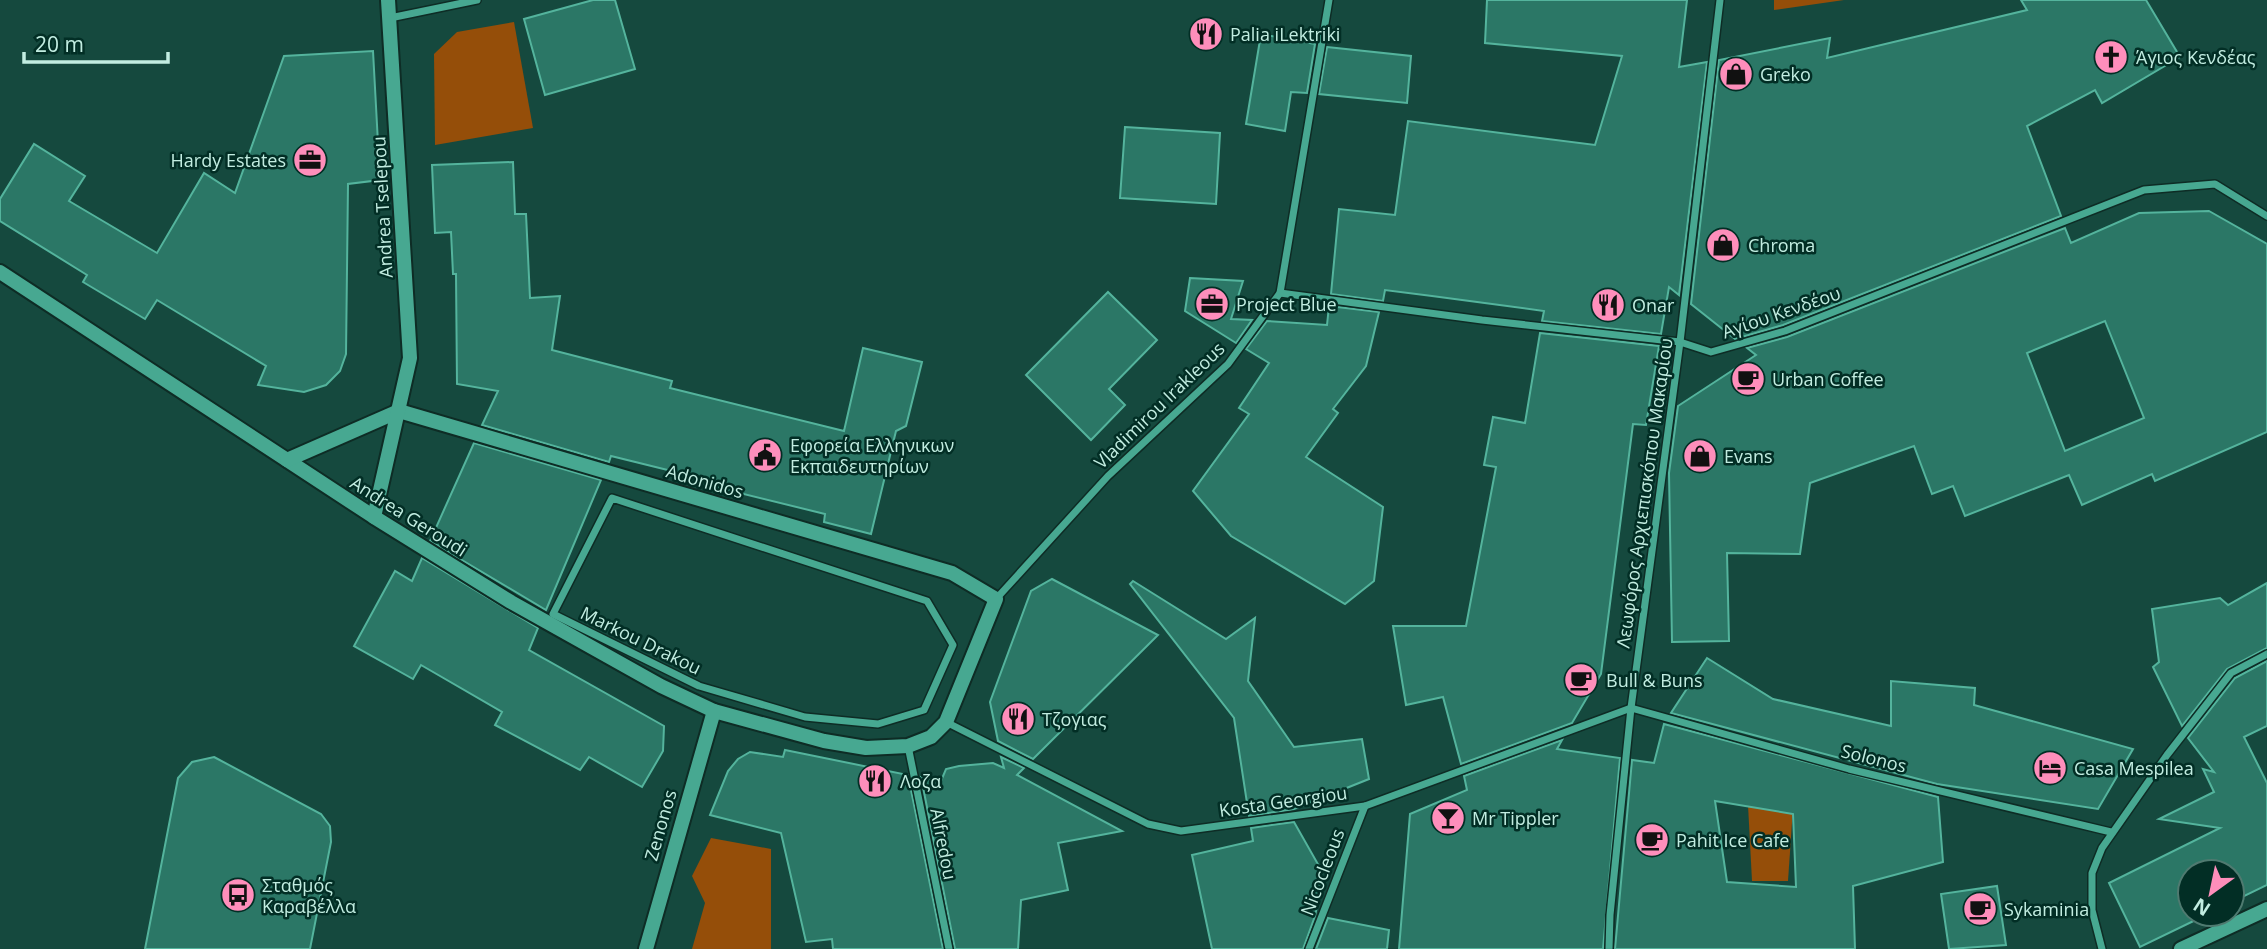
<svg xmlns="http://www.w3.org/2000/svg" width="2267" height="949" font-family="'Open Sans',sans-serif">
<rect width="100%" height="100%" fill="#15493e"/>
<!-- green -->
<g fill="#954e09">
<polygon points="1774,0 1844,0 1774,10"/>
<polygon points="514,22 533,128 435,145 434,54 457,32"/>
<polygon points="1748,805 1793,808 1788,881 1752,881"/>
<polygon points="711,838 771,849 771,949 692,949 705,903 692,876"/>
</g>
<!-- building -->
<g fill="#2b7766" stroke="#54b49d" stroke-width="2" fill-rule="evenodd">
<polygon points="593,0 615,0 635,69 545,95 524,19"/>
<polygon points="1487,0 1687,0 1679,67 1707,62 1679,295 1669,287 1661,334 1542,321 1544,311 1432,296 1385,290 1383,301 1331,294 1339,209 1395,215 1408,121 1595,145 1622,56 1485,43"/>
<polygon points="2021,0 2146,0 2180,57 2102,103 2095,90 2027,126 2061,216 1783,325 1735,339 1691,304 1719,60 1830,38 1827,58 2027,10"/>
<polygon points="1261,34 1315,44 1307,93 1291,92 1285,131 1246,124"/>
<polygon points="1327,47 1411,56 1407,103 1319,94"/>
<polygon points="373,51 380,180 348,184 346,354 340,371 326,385 304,392 258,385 266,366 157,300 145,319 83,282 87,275 0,221 0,199 34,144 85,176 69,201 157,253 204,173 235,193 284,56"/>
<polygon points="1125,127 1220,133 1216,204 1120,198"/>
<polygon points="513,162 515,214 526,214 530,298 560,296 552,350 672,381 670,388 844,431 863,348 922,362 906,426 896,431 871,534 824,522 825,514 699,483 700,478 611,456 609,462 482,425 498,391 457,384 456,274 453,274 451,232 435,233 432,165"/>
<path d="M2209,211L2267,244V432L2155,481L2152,474L2082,505L2069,475L1965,516L1953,486L1932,494L1914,446L1810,483L1800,554L1727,553L1729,641L1672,642L1669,473L1678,406L1756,355L1747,348L1787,337L2065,228L2071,243L2139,213ZM2105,321L2144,418L2065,451L2027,353Z"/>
<polygon points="1190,278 1243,281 1231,319 1252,320 1236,343 1185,311"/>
<polygon points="1108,292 1157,340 1109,389 1125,405 1091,440 1026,375"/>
<polygon points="1329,306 1379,312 1366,366 1333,409 1338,413 1306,457 1383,507 1374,581 1345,604 1231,536 1193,491 1249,414 1239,408 1269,363 1246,349 1267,321 1327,325"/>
<polygon points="1540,333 1659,346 1646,425 1633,424 1601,674 1572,723 1461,764 1443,697 1406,705 1393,626 1466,626 1496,467 1484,465 1493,417 1525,423"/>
<polygon points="474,443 601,480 546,610 430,541"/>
<polygon points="422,558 538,628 529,650 664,726 663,751 642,787 589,757 580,770 495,725 502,712 421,665 413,679 354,646 395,571 412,581"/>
<polygon points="1052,579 1158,635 1033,759 998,741 990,702 1031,591"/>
<polygon points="1133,581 1226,639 1255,618 1248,681 1294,747 1362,739 1369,779 1294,809 1249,816 1234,718 1130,584"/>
<polygon points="2267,583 2267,648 2227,669 2182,726 2153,667 2159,662 2152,609 2220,598 2228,605"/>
<polygon points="1707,658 1773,699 1891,726 1891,681 1975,688 1974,705 2133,749 2098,809 1937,784 1671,713"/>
<polygon points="2267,661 2267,726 2244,737 2267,783 2267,885 2232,902 2232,872 2190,872 2190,914 2208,914 2140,947 2109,883 2220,828 2159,819 2214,792 2203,769 2214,772 2188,738 2235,678"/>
<path d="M1664,724L1938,797L1943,862L1853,886L1855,949H1615L1632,760L1654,763ZM1715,801L1793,814L1796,887L1727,882Z"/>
<polygon points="1562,740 1557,749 1620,758 1603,949 1399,949 1410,814 1467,790 1464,776"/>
<polygon points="785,750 908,775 943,949 833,949 832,939 806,942 781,833 710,815 728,771 738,759 750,752 783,757"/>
<polygon points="214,757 321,814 330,826 331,842 310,949 145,949 178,778 192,762"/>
<polygon points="1001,757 1024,768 1017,775 1122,831 1058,843 1068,890 1021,900 1018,949 955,949 921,777 941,781 946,769 959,766 993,763 1004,768"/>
<polygon points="1294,822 1319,866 1322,883 1315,916 1303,949 1212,949 1192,855 1253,841 1251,828"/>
<polygon points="1997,886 2006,945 1949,949 1941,894"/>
<polygon points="1328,918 1389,930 1387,949 1316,949"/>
</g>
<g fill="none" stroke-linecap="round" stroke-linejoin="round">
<!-- street casing -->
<g stroke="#0e2c25" stroke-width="10">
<g id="street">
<polyline points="390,18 477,0"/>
<polyline points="1280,293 1482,320 1680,342 1711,352 1785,331 2144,190 2215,184 2267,216"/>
<polygon points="612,498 927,601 953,645 924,710 878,724 805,717 699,686 553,614"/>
<polyline points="996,599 1108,476 1228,364 1280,293 1329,0"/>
<polyline points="946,722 1148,824 1181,831 1365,806 1631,708 1849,769 2111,832"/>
<polyline points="908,746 949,949"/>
<polyline points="1309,949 1365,806"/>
<polyline points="1609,949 1610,915 1631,708 1680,342 1720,0"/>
<polyline points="2102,949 2092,910 2092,873 2102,848 2167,755 2231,673 2267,654"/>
</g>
</g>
<!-- secondary casing -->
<g stroke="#0e2c25" stroke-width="18">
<g id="secondary">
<polyline points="0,272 374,517 511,602 661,686 714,711 824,741 866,748 908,746 931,737 946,722 996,599 952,573 399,411"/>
<polyline points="287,460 399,411"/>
<polyline points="374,517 410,358 388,0"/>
<polyline points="646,949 714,711"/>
<polyline points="2181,949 2267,909"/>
</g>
</g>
<!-- street -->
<use href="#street" stroke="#47a891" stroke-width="7"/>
<!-- secondary -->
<use href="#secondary" stroke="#47a891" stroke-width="14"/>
</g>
<!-- icons -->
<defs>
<g id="restaurant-disc" transform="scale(1.75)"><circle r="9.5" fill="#fe8ebb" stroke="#022e25"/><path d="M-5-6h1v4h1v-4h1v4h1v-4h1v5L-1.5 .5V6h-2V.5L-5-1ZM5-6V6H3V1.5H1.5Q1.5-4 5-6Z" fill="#111"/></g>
<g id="church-disc" transform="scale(1.75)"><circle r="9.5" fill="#fe8ebb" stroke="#022e25"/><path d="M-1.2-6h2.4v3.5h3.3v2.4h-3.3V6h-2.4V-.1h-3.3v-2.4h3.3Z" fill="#111"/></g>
<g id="shop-disc" transform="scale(1.75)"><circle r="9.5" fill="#fe8ebb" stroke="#022e25"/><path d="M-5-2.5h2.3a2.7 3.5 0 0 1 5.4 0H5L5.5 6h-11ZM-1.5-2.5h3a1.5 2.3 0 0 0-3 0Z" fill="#111"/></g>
<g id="office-disc" transform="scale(1.75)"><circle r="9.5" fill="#fe8ebb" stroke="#022e25"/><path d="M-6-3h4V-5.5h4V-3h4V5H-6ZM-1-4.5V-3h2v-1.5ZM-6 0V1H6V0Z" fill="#111"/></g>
<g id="cafe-disc" transform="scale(1.75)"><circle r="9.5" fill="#fe8ebb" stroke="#022e25"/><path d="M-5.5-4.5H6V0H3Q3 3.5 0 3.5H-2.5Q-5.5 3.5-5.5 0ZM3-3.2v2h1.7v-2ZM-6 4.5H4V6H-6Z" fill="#111"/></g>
<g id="civic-disc" transform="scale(1.75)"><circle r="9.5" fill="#fe8ebb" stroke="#022e25"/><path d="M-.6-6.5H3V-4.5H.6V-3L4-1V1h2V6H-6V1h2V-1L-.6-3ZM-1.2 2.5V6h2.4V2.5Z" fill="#111"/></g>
<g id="hotel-disc" transform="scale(1.75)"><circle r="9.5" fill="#fe8ebb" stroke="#022e25"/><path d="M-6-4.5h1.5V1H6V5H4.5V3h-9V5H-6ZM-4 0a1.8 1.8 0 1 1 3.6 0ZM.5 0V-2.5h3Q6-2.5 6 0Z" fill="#111"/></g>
<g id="bar-disc" transform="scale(1.75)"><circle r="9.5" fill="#fe8ebb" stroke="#022e25"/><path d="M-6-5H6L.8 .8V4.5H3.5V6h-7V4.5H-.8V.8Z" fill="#111"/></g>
<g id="bus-disc" transform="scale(1.75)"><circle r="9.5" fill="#fe8ebb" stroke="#022e25"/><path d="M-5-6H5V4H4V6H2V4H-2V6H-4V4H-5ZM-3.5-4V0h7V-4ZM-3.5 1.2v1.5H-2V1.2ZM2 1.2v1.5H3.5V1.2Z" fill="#111"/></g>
</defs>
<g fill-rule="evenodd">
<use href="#restaurant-disc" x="1206" y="34"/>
<use href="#church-disc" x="2111" y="57"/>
<use href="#shop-disc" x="1736" y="74"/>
<use href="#office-disc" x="310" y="160"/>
<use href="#shop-disc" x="1723" y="245"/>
<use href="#office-disc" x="1212" y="304"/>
<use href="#restaurant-disc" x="1608" y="305"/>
<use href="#cafe-disc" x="1748" y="379"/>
<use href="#civic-disc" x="765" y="455"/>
<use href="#shop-disc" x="1700" y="456"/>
<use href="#cafe-disc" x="1581" y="680"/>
<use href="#restaurant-disc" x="1018" y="719"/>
<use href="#hotel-disc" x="2050" y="768"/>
<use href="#restaurant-disc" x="875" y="781"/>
<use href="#bar-disc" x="1448" y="818"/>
<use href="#cafe-disc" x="1652" y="840"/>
<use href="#bus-disc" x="238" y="895"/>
<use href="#cafe-disc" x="1980" y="909"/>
</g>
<g text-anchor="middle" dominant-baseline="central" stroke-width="5" stroke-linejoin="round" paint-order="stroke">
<!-- poi labels -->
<g font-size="18" fill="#c2ede1" stroke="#022e25" text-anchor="start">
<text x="1230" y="34">Palia iLektriki</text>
<text x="2136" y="57">Άγιος Κενδέας</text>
<text x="1760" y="74">Greko</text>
<text x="286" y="160" text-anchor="end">Hardy Estates</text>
<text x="1748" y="245">Chroma</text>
<text x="1236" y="304">Project Blue</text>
<text x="1632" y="305">Onar</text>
<text x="1772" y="379">Urban Coffee</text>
<text x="790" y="445">Εφορεία Ελληνικων<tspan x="790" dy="21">Εκπαιδευτηρίων</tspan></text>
<text x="1724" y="456">Evans</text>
<text x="1606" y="680">Bull &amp; Buns</text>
<text x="1042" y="719">Τζογιας</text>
<text x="2074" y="768">Casa Mespilea</text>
<text x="900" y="781">Λοζα</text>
<text x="1472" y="818">Mr Tippler</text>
<text x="1676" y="840">Pahit Ice Cafe</text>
<text x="262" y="885">Σταθμός<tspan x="262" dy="21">Καραβέλλα</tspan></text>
<text x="2004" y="909">Sykaminia</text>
</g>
<!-- street labels -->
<g font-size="18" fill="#c2ede1" stroke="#022e25">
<text transform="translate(382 207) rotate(-93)">Andrea Tselepou</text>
<text transform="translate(1781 312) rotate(-19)">Αγίου Κενδέου</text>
<text transform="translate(1159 405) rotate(-44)">Vladimirou Irakleous</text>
<text transform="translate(705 481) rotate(16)">Adonidos</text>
<text transform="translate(1644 493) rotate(-82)">Λεωφόρος Αρχιεπισκόπου Μακαρίου</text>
<text transform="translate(409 516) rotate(32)">Andrea Geroudi</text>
<text transform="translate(641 640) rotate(26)">Markou Drakou</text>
<text transform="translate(1874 758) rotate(14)">Solonos</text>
<text transform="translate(1283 801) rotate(-8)">Kosta Georgiou</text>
<text transform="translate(660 825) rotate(-74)">Zenonos</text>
<text transform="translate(944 844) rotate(79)">Alfredou</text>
<text transform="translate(1322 872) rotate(-69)">Nicocleous</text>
</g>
</g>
<!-- north arrow -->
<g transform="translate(2211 893) rotate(213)"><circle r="33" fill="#022e25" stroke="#4f7a70" stroke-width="2"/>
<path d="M0-5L12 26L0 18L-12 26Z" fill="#fe8ebb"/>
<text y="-10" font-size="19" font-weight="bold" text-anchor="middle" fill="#c2ede1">N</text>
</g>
<!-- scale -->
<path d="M24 52v10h144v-10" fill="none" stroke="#c2ede1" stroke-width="3.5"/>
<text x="35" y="52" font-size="21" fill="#c2ede1" stroke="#022e25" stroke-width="5" paint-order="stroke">20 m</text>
</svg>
